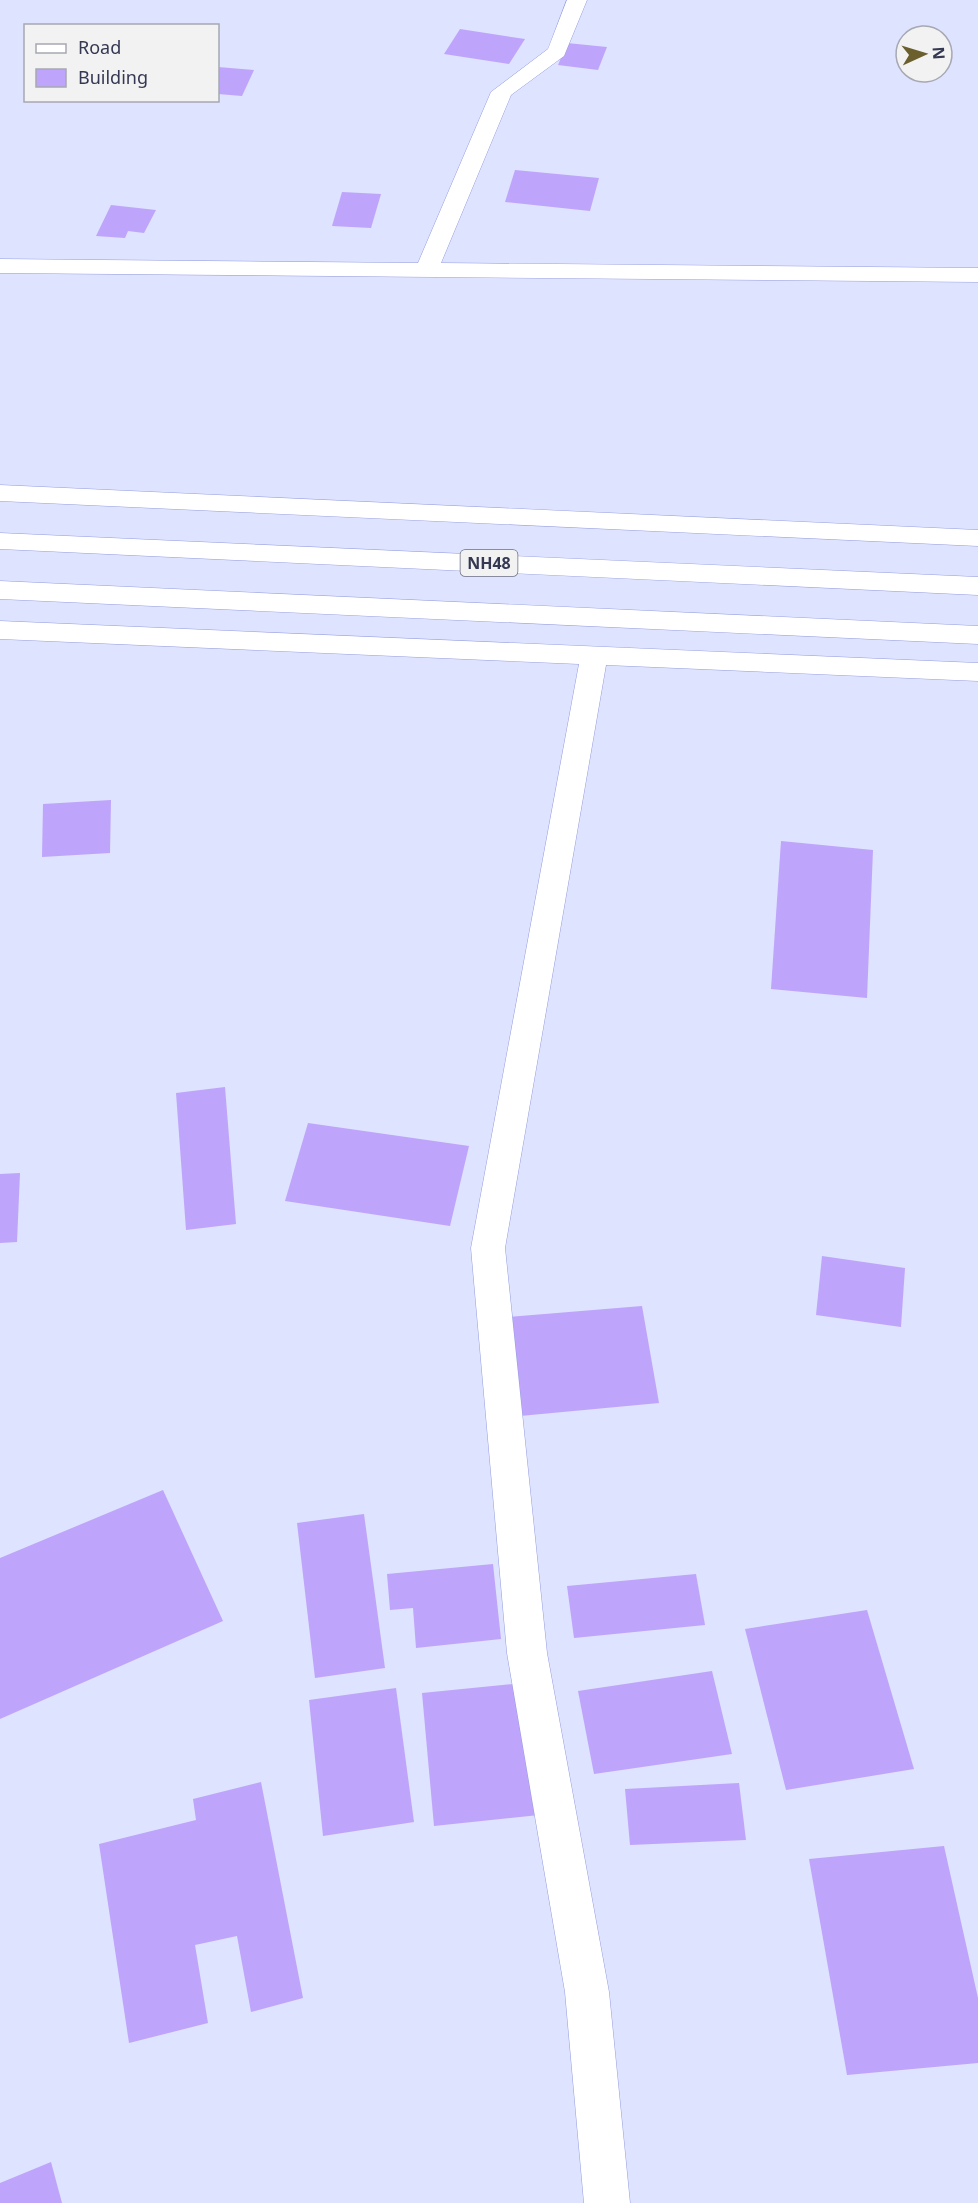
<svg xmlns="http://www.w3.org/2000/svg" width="978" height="2203" font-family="'Noto Sans',sans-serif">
<rect width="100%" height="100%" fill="#dee3ff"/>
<!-- building -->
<g fill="#bfa4fb">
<polygon points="460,29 525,39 509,64 444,54"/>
<polygon points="567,43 607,47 598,70 558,65"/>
<polygon points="218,67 254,70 242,96 218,94"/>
<polygon points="515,170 599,178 590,211 505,202"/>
<polygon points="342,192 381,194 371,228 332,226"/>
<polygon points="111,205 156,210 144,233 128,231 125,238 96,236"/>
<polygon points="111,800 110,853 42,857 43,804"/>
<polygon points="781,841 873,850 867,998 771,989"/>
<polygon points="225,1087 236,1224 186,1230 176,1093"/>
<polygon points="308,1123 469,1146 450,1226 285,1201"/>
<polygon points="20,1173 17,1242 0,1243 0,1174"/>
<polygon points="822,1256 905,1268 901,1327 816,1315"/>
<polygon points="642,1306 659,1403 520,1416 508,1317"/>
<polygon points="163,1490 223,1621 0,1719 0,1558"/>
<polygon points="364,1514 385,1668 315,1678 297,1523"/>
<polygon points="493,1564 501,1639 416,1648 413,1608 390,1610 387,1574"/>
<polygon points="696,1574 705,1625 574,1638 567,1586"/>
<polygon points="867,1610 914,1769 786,1790 745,1629"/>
<polygon points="712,1671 732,1754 594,1774 578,1691"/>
<polygon points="524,1683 539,1815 434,1826 422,1693"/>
<polygon points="396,1688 414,1822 323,1836 309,1700"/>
<polygon points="261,1782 303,1998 251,2012 237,1936 195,1945 208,2023 129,2043 99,1844 196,1820 193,1799"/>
<polygon points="739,1783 746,1840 630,1845 625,1789"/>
<polygon points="944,1846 978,1998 978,2063 847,2075 809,1859"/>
<polygon points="51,2162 62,2203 0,2203 0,2183"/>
</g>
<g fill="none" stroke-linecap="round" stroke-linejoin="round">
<!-- minor casing -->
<g stroke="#949dde" stroke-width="1">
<g id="minor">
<polygon points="567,0 587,0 564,56 511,95 441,263 978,268 978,282 0,273 0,259 418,263 491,92 548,49"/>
<polygon points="0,485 978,530 978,546 0,501"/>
<polygon points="0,621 978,663 978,681 606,665 505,1248 547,1653 609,1992 630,2203 584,2203 565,1992 507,1653 471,1248 579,664 0,639"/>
</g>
</g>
<!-- highway casing -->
<g stroke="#949dde" stroke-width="1">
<g id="highway">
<polygon points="0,533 978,577 978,595 0,549"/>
<polygon points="0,581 978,626 978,644 0,599"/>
</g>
</g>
<!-- minor -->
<use href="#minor" fill="#fff" fill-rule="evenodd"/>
<!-- highway -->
<use href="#highway" fill="#fff" fill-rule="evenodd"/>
</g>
<g text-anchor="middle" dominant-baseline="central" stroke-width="6" stroke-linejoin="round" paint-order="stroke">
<!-- shield labels -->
<rect fill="#f2f2f2" stroke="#6d7083" stroke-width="1.5" x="460.5" y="550" width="57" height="26" rx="4.5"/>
<g font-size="16" font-weight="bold" fill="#343853">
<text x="489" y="563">NH48</text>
</g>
</g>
<!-- legend -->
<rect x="24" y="24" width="195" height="78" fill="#f2f2f2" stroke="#a6a8b2" stroke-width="1.5"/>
<rect x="36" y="44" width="30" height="9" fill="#ffffff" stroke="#a6a8b2" stroke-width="1.5"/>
<text x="78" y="54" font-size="18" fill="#343853">Road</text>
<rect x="36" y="69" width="30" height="18" fill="#bfa4fb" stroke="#a6a8b2" stroke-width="1.5"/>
<text x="78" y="84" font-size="18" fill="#343853">Building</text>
<!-- north arrow -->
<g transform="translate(924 54) rotate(86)"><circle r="28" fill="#f2f2f2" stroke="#a6a8b2" stroke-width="1.5"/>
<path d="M0-4.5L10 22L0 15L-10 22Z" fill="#6b602d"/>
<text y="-9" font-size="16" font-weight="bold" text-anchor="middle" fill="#343853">N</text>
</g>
</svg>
